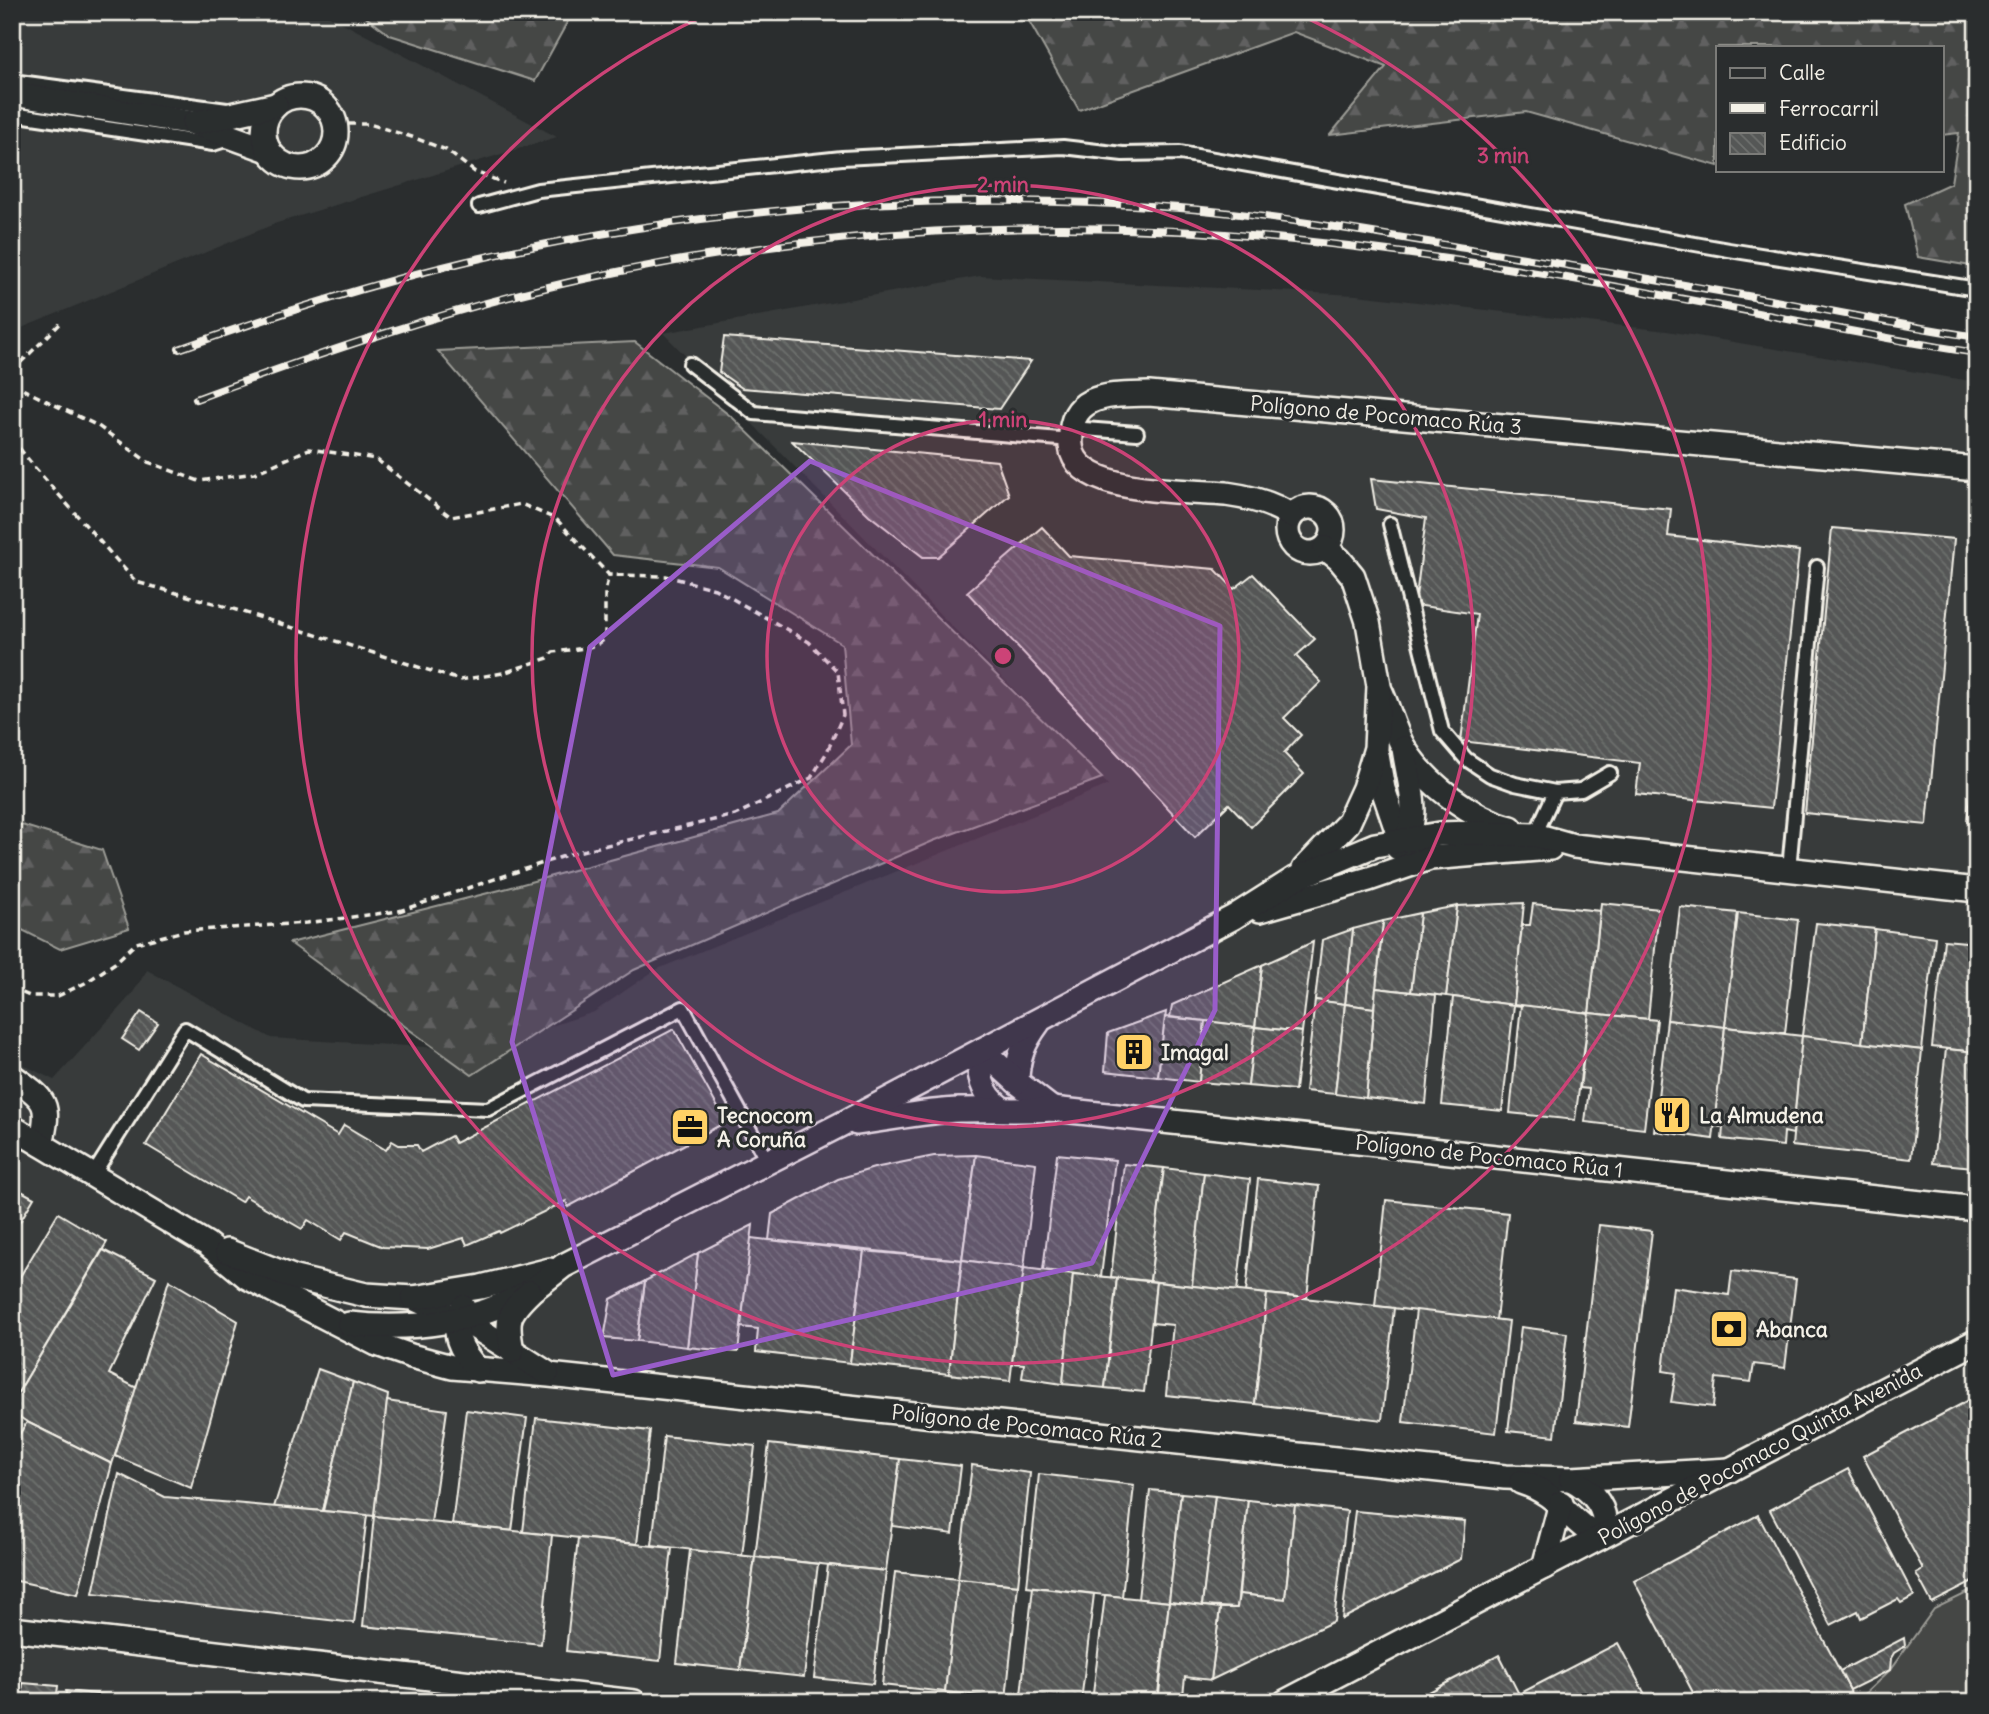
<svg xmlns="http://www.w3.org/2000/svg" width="1989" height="1714" font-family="Delius,sans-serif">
<defs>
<pattern id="forest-firs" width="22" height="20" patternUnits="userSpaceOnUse" patternTransform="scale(1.75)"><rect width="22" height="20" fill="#444645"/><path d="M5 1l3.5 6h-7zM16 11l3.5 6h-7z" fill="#606160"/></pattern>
<pattern id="building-back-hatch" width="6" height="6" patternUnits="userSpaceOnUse" patternTransform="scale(1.75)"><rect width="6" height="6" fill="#555756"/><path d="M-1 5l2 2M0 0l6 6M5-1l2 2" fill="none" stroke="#6e706e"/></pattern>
</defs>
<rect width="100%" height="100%" fill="#2a2d2e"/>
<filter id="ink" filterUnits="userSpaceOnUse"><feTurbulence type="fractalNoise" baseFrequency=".0143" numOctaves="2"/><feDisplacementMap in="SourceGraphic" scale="14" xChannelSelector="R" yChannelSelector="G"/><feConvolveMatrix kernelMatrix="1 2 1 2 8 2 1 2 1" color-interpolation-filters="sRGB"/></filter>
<g filter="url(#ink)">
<!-- built -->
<g fill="#373a3a">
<polygon points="12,12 322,12 557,137 277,223 12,332"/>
<polygon points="980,276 1357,295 1667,331 1977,382 1977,1588 1934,1609 1890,1670 1856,1702 12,1702 12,1059 54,1080 132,994 147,970 271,1038 477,1050 594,1012 655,970 1108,785 663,333"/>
</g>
<!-- grass -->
<polygon fill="#444645" stroke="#9c9c96" stroke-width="2" points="1977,1588 1977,1702 1856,1702 1890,1670 1934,1609"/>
<!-- forest -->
<g fill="url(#forest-firs)" stroke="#9c9c96" stroke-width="2">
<polygon points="359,12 573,12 535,81 390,35"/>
<polygon points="1024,12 1977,12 1977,267 1918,257 1905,204 1951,183 1959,133 1942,135 1942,47 1718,47 1718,166 1526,112 1330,135 1386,67 1294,32 1079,110"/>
<polygon points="635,342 733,418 1102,778 933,841 634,970 472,1075 290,943 508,888 778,814 851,745 842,644 718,567 613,555 438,351"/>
<polygon points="12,822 102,850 129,928 60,949 12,925"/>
</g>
<!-- building -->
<g fill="url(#building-back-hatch)" stroke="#f4f1e8" stroke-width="2">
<polygon points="724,337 1031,361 999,409 742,388 719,372"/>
<polygon points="792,441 997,461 1009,495 938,557 923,557 869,515"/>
<polygon points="1371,479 1671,509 1668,536 1799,551 1771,808 1636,794 1640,763 1461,741 1477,614 1415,605 1426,518 1376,509"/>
<polygon points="1042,527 1069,556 1215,569 1234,589 1253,574 1315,639 1296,656 1321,682 1284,718 1301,735 1284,753 1304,774 1251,827 1229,804 1195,837 967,592"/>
<polygon points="1832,528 1954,539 1927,825 1805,813"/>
<polygon points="1977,733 1977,823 1967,822"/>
<polygon points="1524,903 1514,1005 1446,996 1457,906"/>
<polygon points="1601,903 1659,909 1648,1019 1589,1013"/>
<polygon points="1533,904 1600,911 1589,1013 1514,1005 1522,925 1530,925"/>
<polygon points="1457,906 1446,996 1411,992 1420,913"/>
<polygon points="1680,907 1738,913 1725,1027 1667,1020"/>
<polygon points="1420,913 1411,992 1376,988 1383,921"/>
<polygon points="1738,913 1798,920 1785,1033 1725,1027"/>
<polygon points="1383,921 1374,1008 1345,1004 1353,929"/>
<polygon points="1816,923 1875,929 1862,1044 1802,1036"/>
<polygon points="1353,929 1345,1004 1315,1000 1322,940"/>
<polygon points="1875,929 1935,937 1922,1050 1862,1044"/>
<polygon points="1944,940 1977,943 1977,1025 1974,1052 1932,1047"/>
<polygon points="1313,942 1302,1032 1255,1027 1262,965"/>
<polygon points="1262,965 1255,1027 1170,1017 1172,1005"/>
<polygon points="1376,988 1436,995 1426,1104 1366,1098"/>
<polygon points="1453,997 1514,1005 1502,1111 1442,1105"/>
<polygon points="1315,1000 1345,1004 1335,1094 1305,1091"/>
<polygon points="1345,1004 1374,1008 1366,1098 1335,1094"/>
<polygon points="1521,1005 1589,1013 1575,1120 1510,1113"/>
<polygon points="141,1012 158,1023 139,1050 122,1039"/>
<polygon points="1166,1012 1158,1077 1105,1071 1108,1033"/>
<polygon points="1589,1013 1657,1020 1644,1129 1585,1122 1589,1089 1580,1088"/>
<polygon points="1165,1017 1205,1021 1199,1082 1158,1077"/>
<polygon points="1667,1020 1725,1027 1713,1139 1654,1131"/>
<polygon points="1205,1021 1255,1027 1248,1086 1199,1082"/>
<polygon points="1255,1027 1302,1032 1295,1090 1248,1086"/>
<polygon points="1725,1027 1802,1036 1793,1134 1784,1132 1783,1146 1722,1139 1723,1127 1714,1126"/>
<polygon points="674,1029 726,1122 568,1207 566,1201 500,1233 499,1231 467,1245 464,1238 428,1249 383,1247 346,1232 341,1240 308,1220 302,1229 245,1196 241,1202 146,1145 201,1054 338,1135 344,1125 386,1150 392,1141 399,1145 417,1145 421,1152 451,1136 455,1143"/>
<polygon points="1802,1036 1922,1050 1911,1159 1792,1146"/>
<polygon points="1946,1049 1977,1052 1977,1149 1975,1149 1973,1167 1933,1163"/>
<polygon points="1057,1154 1115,1160 1101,1277 1043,1270"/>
<polygon points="976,1155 962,1260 769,1240 772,1214 838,1179 874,1168 934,1156"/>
<polygon points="976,1155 1036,1163 1024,1268 962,1260"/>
<polygon points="1124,1164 1164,1168 1150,1281 1111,1277"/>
<polygon points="1164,1168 1204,1173 1192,1286 1150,1281"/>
<polygon points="1204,1173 1250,1179 1237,1291 1192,1286"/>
<polygon points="1258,1179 1319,1186 1307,1298 1246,1292"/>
<polygon points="12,1186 34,1198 12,1235"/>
<polygon points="1386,1200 1508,1213 1496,1320 1375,1306"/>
<polygon points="58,1213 107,1242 12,1403 12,1290"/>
<polygon points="753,1225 738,1352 687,1347 698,1253"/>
<polygon points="1599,1225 1652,1231 1628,1427 1576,1421"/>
<polygon points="751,1238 864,1251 850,1363 756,1352 758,1329 741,1327"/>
<polygon points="103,1250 156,1277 109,1374 137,1388 112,1464 27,1422 12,1412 12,1403"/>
<polygon points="864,1251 962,1260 949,1374 850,1363"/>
<polygon points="698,1253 687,1347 637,1341 645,1281"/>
<polygon points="962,1260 1024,1268 1010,1381 949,1374"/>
<polygon points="1024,1268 1073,1274 1063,1384 1022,1378 1024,1364 1012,1363"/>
<polygon points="1732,1271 1796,1279 1785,1368 1754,1364 1751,1382 1716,1378 1713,1407 1671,1402 1676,1373 1663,1371 1673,1287 1729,1295"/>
<polygon points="1073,1274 1117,1278 1105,1388 1063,1384"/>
<polygon points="1117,1278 1156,1282 1144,1392 1105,1388"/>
<polygon points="169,1280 238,1321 191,1488 115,1456"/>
<polygon points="645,1281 637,1341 604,1338 611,1299"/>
<polygon points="1156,1282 1267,1294 1255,1404 1166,1395 1173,1325 1152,1323"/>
<polygon points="1267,1294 1394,1308 1382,1420 1255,1404"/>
<polygon points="1416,1310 1509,1321 1496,1433 1403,1422"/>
<polygon points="1521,1327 1567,1333 1555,1436 1508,1431"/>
<polygon points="318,1369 353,1382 323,1511 274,1507"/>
<polygon points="353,1382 388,1395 374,1516 323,1511"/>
<polygon points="1975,1397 1977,1580 1932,1603 1916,1573 1923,1569 1863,1456"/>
<polygon points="387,1401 447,1410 431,1523 374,1516"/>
<polygon points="466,1410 527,1418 512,1531 452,1525"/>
<polygon points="536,1418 650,1431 637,1544 523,1532"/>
<polygon points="27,1422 112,1464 78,1594 12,1580 12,1446"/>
<polygon points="664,1436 755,1446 742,1556 652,1545"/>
<polygon points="769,1444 900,1459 886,1571 755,1557"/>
<polygon points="900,1459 961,1466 953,1534 892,1526"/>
<polygon points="972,1465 1030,1473 1018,1585 958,1579"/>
<polygon points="1848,1469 1914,1596 1901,1603 1898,1599 1861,1618 1858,1611 1831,1625 1770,1510"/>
<polygon points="119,1474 165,1497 367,1515 354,1623 93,1593"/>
<polygon points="1039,1474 1134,1485 1122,1597 1027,1586"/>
<polygon points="1150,1490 1181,1493 1169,1602 1138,1599"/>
<polygon points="1181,1493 1215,1496 1202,1606 1169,1602"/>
<polygon points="1215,1496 1248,1500 1237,1608 1202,1606"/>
<polygon points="1248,1500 1295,1505 1285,1599 1239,1594"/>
<polygon points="1295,1505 1347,1511 1334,1621 1211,1680 1220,1608 1237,1608 1239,1594 1285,1599"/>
<polygon points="1355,1511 1465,1521 1461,1559 1342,1619"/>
<polygon points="1758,1515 1850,1690 1852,1702 1698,1702 1634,1581"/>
<polygon points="374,1516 552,1535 541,1644 363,1626"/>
<polygon points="578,1538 672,1548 660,1661 566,1651"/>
<polygon points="690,1550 755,1557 740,1670 677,1663"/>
<polygon points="755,1557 818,1564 804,1677 740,1670"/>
<polygon points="828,1565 886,1571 873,1684 814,1678"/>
<polygon points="895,1572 958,1579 945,1692 882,1685"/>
<polygon points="958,1579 1018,1585 1006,1699 945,1692"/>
<polygon points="1033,1587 1094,1594 1081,1702 1021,1695"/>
<polygon points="1105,1595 1169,1602 1157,1702 1092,1702"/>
<polygon points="1169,1602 1220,1608 1211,1680 1185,1677 1183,1696 1159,1694"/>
<polygon points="1904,1638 1905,1646 1894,1653 1891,1658 1890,1670 1850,1690 1840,1671"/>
<polygon points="1618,1643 1649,1702 1523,1702 1519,1694"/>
<polygon points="1499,1655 1523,1702 1410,1702 1456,1678"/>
<polygon points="12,1681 23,1683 21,1702 12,1702"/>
<polygon points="23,1683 58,1686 56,1702 21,1702"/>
<polygon points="66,1691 157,1700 157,1702 65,1702"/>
</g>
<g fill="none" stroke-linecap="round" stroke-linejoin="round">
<!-- lane casing -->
<g stroke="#f4f1e8" stroke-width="18">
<g id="lane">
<polyline points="12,81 227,110"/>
<polyline points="12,114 213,144 229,139"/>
<polyline points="479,206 538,190 842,158 1063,147 1123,154 1180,153 1729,250 1977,289"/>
<polyline points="690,364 754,413 1071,440"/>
<polyline points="1071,428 1137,433"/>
<polyline points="1390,524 1442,731 1466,759 1490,775 1515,784 1555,792 1581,790 1610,773"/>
<polyline points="1535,835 1555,792"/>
<polyline points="1789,869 1817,567"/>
<polyline points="93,1175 185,1029 303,1101 488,1109 683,1008 767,1161"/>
</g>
</g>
<!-- street casing -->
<g stroke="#f4f1e8" stroke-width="28">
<g id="street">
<polyline points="12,94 193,123 268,150"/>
<circle cx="300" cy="132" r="36"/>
<polyline points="194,123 276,105"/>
<circle cx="1310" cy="530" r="23"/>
<path d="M1291,516C1273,503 1248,497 1226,494C1190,490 1076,496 1071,446C1067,392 1109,395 1149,394L1977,469"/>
<path d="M1381,692C1389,710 1394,731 1404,748C1425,783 1472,818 1511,828"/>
<polyline points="1377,755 1383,789 1397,830 1416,846"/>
<path d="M1398,848C1425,822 1408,781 1404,748"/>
<polyline points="1304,869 1348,823 1364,788 1376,748 1379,686 1368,622 1353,576 1339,559 1325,548"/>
<polyline points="1260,910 1369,879 1430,858 1550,848"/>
<path d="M1038,1023C1024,1042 1017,1058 1017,1082L1052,1109"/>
<path d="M12,1076C46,1100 51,1103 41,1144"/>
<path d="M1002,1109C982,1095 976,1073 982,1050L1017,1082"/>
<path d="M856,1123C890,1119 924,1111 959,1110C990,1109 1021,1111 1052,1109L1977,1209"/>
<polyline points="12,1127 207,1244 247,1277 377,1344 411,1356 452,1367 549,1375 1505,1477 1571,1479 1730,1470"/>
<polyline points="227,1251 295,1278 366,1295 413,1298 475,1327 547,1373"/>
<polyline points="413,1298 481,1287 550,1270"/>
<path d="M463,1307C449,1332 461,1351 478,1370"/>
<path d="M349,1324C411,1331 478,1323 533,1289C543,1282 553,1274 563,1266L840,1125L1234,917L1294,879L1375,845L1440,834L1471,833L1535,835L1574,846L1977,890"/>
<path d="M512,1351C506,1320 507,1314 530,1292"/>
<path d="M1521,1482C1560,1494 1567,1520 1599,1538C1601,1534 1604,1527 1604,1522C1605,1503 1586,1487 1571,1479"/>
<polyline points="1544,1567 1561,1503"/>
<polyline points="12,1629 634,1702"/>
<polyline points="1285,1702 1977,1341"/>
</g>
</g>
<!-- path -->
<g stroke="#f4f1e8" stroke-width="3.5" stroke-dasharray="7 5" stroke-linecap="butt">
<polyline points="336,124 369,124 412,137 446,150 475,172 504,183"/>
<polyline points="12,371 63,321"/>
<polyline points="12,384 98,426 148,462 199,481 255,473 309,449 376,459 451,517 521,504 556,519 609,575 666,576 715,589 809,642 838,672 843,715 827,752 811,778 735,815 573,853 399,911 306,923 184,931 136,943 115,963 85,983 58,996 30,996 12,989"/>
<polyline points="12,439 36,469 136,582 217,604 460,680 503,673 548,658 553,652 586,648 598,644 605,639 605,591 609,575"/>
<polyline points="1977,541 1977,539"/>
</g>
<!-- lane -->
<use href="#lane" stroke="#2a2d2e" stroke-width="12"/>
<!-- street -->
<use href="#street" stroke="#2a2d2e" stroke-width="23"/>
<!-- rail casing -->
<g stroke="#f4f1e8" stroke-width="8">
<g id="rail">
<path d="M179,349C274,315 370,284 468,261C701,206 941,190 1180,208C1277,216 1374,233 1470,249C1585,268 1700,287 1814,308C1868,318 1922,329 1977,337"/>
<path d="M196,399C321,353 448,309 579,280C812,229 1056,215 1294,240C1421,253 1547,273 1672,297C1774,315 1875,338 1977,353"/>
</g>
</g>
<!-- rail -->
<use href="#rail" stroke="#2a2d2e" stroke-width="5" stroke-dasharray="16" stroke-linecap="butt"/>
</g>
</g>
<!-- marked area -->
<path fill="#995dc9" fill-opacity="0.2" stroke="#995dc9" stroke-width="5" stroke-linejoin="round" d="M810,461L1220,626L1215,1010L1092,1263L613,1375L512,1042L590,647Z"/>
<!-- distance rings -->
<circle cx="1003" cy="656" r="236" fill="#cc4377" fill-opacity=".12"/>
<g fill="none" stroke="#cc4377" stroke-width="3.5">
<circle cx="1003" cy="656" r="236"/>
<circle cx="1003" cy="656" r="471"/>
<path d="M1296 13A707 707 0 1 1 710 13"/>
</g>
<!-- icons -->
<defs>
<g id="building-square" transform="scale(2.0125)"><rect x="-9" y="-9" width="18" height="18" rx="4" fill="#ffd166" stroke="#2a2d2e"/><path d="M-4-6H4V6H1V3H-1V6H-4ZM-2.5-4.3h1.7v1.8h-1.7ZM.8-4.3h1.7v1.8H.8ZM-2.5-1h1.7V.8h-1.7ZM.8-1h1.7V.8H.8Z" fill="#111"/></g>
<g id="restaurant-square" transform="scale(2.0125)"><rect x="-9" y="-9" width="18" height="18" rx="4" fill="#ffd166" stroke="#2a2d2e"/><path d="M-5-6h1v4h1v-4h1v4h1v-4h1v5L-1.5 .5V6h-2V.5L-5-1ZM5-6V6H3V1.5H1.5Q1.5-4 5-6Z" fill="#111"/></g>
<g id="office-square" transform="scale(2.0125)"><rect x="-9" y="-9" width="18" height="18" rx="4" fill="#ffd166" stroke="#2a2d2e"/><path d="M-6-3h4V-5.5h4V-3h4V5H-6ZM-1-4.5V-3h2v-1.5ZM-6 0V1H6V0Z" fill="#111"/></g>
<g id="bank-square" transform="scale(2.0125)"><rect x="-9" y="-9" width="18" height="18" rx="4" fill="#ffd166" stroke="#2a2d2e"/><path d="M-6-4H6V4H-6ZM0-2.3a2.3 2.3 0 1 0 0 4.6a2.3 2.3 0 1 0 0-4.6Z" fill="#111"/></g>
</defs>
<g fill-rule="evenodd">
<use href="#building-square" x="1134" y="1052"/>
<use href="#restaurant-square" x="1672" y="1115"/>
<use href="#office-square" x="690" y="1127"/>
<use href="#bank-square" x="1729" y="1329"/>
</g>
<g text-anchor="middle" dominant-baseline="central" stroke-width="6" stroke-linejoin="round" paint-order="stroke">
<!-- street labels -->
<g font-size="21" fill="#f4f1e8" stroke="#2a2d2e">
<text transform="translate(1386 415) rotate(5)">Polígono de Pocomaco Rúa 3</text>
<text transform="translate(1489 1156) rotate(6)">Polígono de Pocomaco Rúa 1</text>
<text transform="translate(1027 1426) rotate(6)">Polígono de Pocomaco Rúa 2</text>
<text transform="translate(1760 1454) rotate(-28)">Polígono de Pocomaco Quinta Avenida</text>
</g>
<!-- poi labels -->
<g font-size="21" font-weight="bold" fill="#f4f1e8" stroke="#2a2d2e" text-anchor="start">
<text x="1161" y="1052">Imagal</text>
<text x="717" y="1115">Tecnocom<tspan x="717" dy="24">A Coruña</tspan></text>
<text x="1699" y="1115">La Almudena</text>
<text x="1756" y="1329">Abanca</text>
</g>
</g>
<circle cx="1003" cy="656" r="10" fill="#cc4377" stroke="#2a2d2e" stroke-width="3.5"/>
<g font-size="21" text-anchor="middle" font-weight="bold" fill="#cc4377" stroke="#2a2d2e" stroke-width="6" stroke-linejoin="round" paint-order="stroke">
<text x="1503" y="163">3 min</text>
<text x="1003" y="192">2 min</text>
<text x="1003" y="427">1 min</text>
</g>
<!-- margin -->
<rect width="1989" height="1714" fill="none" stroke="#2a2d2e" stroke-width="42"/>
<rect x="21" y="21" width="1947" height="1672" fill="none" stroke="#f4f1e8" stroke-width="2.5" filter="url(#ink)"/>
<!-- legend -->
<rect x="1716" y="46" width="228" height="126" fill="#2a2d2e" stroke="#7b7b78" stroke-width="2"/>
<rect x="1730" y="68" width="35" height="10" fill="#2a2d2e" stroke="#7b7b78" stroke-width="2"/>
<text x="1779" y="80" font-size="21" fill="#f4f1e8">Calle</text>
<rect x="1730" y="103" width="35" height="10" fill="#f4f1e8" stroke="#7b7b78" stroke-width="2"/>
<text x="1779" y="116" font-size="21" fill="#f4f1e8">Ferrocarril</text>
<rect x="1730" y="133" width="35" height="21" fill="url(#building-back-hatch)" stroke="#7b7b78" stroke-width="2"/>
<text x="1779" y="150" font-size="21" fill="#f4f1e8">Edificio</text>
</svg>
